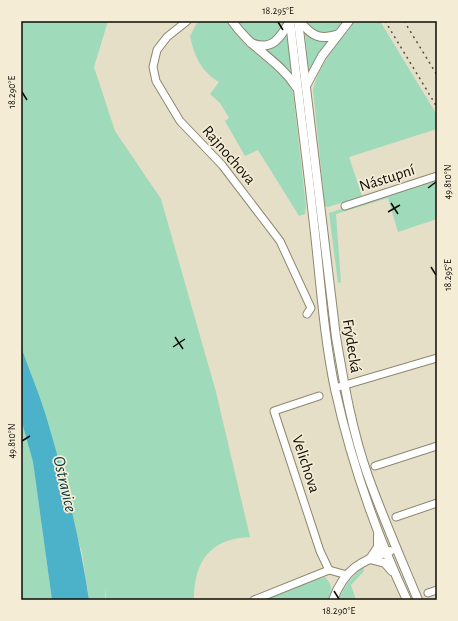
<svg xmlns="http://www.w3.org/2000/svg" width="458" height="621" font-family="'Alegreya Sans',sans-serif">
<rect width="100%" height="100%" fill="#e6dfc8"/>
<!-- green -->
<g fill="#9fdabb">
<path d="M21,21H108L94,67L115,131L161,199L216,392L250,537C209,539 194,562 194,600H106L105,587V600H89L82,553L21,347Z"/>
<path d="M198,21H228L244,43L284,77L293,92L306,206L305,214L299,216L258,150L245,156L225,121L229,118L220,103L210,94L219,82C201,71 194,56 190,36Z"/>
<path d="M237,21H285C282,32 276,37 267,43L252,41Z"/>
<path d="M306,21H344C338,31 330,33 319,33Z"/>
<path d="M352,21H380L437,115V129L349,157L362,196L328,207L325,206L313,90C318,66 336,46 351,27Z"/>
<polygon points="287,31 293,78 258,48"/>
<polygon points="305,32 333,38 309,74"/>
<polygon points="437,179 437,219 398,232 388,198 336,214 341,282 338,283 329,213"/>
<polygon points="21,419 33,462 52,600 23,600 21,588"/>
<path d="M364,566V571L351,585L356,600H339C344,585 353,576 364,566Z"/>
<path d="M325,577C333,585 332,590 328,600H260Z"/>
</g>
<!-- water -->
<path fill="#4cb2ca" d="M21,347C29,370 39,393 46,416C64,476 80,538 89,600H52L33,462L21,419Z"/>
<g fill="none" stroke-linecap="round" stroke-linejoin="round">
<!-- minor casing -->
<g stroke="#8d8771" stroke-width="9">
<g id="minor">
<polyline points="187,21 167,37 157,50 153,67 156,81 180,121 222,165 280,241 311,308 307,314"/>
<polyline points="345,206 437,176"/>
<polyline points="335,388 437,358"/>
<polyline points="319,396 274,411 320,551 329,570"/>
<polyline points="375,466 437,446"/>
<polyline points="396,517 437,503"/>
<polyline points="428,593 437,590"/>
<polyline points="254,600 329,570 347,575"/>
</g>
</g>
<!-- major casing -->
<g stroke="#8d8771" stroke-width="10">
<g id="major">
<path d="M232,21C251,49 280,61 296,87"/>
<path d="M290,21C297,86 306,151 313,216C320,273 323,332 335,389C351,461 376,533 407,600"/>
<path d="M298,21L336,337C344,384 352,431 368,476C383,518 401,559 418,600"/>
<path d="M300,21C311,36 321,41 339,34"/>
<path d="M251,43C272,52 281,37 290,21"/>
<polyline points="307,84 322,56 349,21"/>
<polyline points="370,559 378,547 378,535"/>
<polyline points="370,559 385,563 392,571"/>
<path d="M333,600C344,569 361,561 390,551"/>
</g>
</g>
<!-- minor -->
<use href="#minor" stroke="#fff" stroke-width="7"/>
<!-- major -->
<use href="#major" stroke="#fff" stroke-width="8"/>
<!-- rail -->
<g stroke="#534e43" stroke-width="1.5" stroke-dasharray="2 4" stroke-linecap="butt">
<polyline points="385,21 437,107"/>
<polyline points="404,21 437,75"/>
</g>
</g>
<!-- ticks -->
<path fill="none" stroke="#0e0b05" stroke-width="1.5" d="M278,22L283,30M22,92L27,100M428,188L436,182M391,203L398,214M388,212L400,205M431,267L436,275M175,337L183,349M173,347L185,339M22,441L30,436M334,591L339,599"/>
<g text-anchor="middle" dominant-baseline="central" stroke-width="3.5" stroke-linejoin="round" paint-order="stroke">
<!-- street labels -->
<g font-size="16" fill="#0e0b05" stroke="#f4ecd4">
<text transform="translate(229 155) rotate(49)">Rajnochova</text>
<text transform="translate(387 178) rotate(-18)">Nástupní</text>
<text transform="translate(352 346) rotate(81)">Frýdecká</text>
<text transform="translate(306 464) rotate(72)">Velichova</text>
</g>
<!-- water labels -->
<g font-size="17" font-style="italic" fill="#043640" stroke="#f4ecd4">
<text transform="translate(65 484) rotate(77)">Ostravice</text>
</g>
</g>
<!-- border -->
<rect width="458" height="621" fill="none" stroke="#f4ecd4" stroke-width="44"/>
<rect x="22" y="22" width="414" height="577" fill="none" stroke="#0e0b05" stroke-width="1.5"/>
<g font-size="10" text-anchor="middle" fill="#0e0b05">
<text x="278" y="14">18.295°E</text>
<text transform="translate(11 92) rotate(-90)" y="4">18.290°E</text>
<text transform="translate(447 182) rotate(-90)" y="4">49.810°N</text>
<text transform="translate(447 275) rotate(-90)" y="4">18.295°E</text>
<text transform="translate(11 441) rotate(-90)" y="4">49.810°N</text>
<text x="339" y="614">18.290°E</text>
</g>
</svg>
